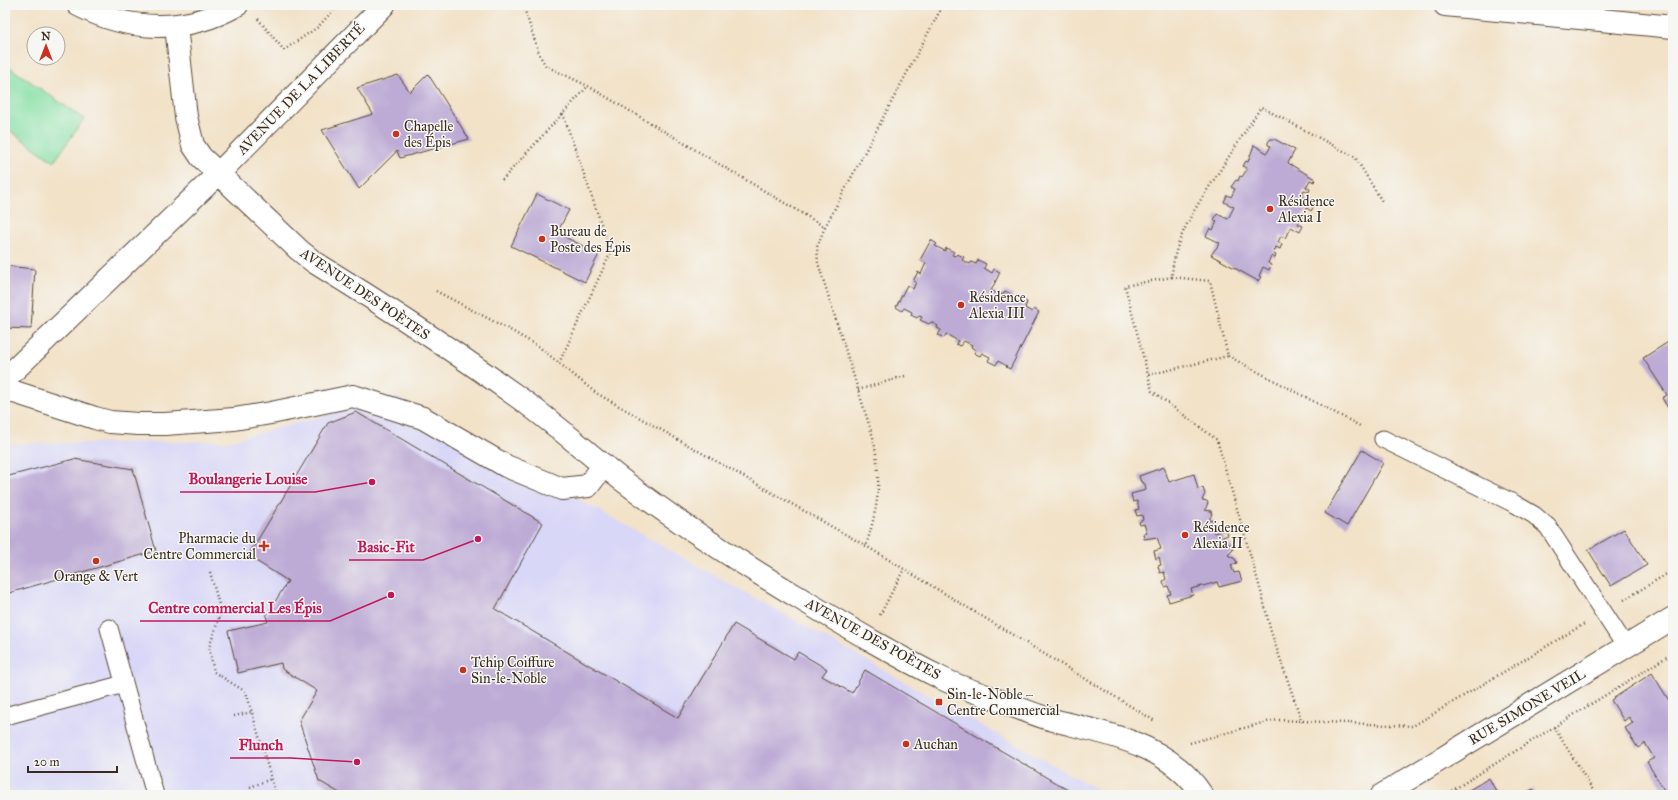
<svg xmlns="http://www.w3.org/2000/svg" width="1678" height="800" font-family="'IM FELL Great Primer',serif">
<rect width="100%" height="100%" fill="#f6f6f2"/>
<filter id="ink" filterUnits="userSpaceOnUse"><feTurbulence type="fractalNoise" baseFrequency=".025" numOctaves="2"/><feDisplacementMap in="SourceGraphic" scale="8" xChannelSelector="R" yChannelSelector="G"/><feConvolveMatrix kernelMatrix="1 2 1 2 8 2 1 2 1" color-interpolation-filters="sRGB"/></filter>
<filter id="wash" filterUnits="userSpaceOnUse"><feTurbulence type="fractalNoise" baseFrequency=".012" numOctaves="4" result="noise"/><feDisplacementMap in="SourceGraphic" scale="16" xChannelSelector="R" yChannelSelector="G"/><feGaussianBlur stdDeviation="0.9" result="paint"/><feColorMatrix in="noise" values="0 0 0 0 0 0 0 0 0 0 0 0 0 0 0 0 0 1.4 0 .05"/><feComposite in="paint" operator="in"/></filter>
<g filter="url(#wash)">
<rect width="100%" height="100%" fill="#f2e2c8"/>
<!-- built -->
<polygon fill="#d9d7f7" points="397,397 851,652 1107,795 5,795 5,444 228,441"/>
<!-- green -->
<polygon fill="#87e0a6" stroke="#618562" points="5,64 84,119 54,162 5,127"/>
<g id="blocks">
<!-- building -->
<g fill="#bdabd5">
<polygon points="428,74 469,139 400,158 397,151 359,189 322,130 373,114 357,88 398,75 410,92"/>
<polygon points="1271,139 1274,139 1295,150 1288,163 1315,179 1314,182 1310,180 1306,187 1310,189 1309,192 1304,190 1301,197 1315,204 1311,211 1307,208 1298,224 1303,226 1300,232 1291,227 1285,238 1281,236 1278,242 1282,244 1280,249 1276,247 1273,254 1276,255 1275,258 1271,256 1268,263 1271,265 1269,270 1263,267 1259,276 1261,277 1258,281 1211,255 1220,243 1206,236 1210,228 1213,230 1217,221 1214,220 1217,214 1228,219 1234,207 1224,202 1227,195 1231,197 1235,189 1231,187 1236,180 1238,181 1240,176 1242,177 1247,169 1243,166 1246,161 1248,162 1254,145 1267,153 1271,146 1268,145 1268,142"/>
<polygon points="537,194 569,210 557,233 599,254 585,282 511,246"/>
<polygon points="931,240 937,244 935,246 945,251 946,248 954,252 952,255 955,256 957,254 964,257 962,260 970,264 971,262 976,264 978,260 986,264 984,268 992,273 994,269 1000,272 991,291 1003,295 1005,291 1013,295 1011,299 1019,303 1021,299 1027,302 1025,308 1032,312 1034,309 1039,312 1010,369 1006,367 1007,366 998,361 996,365 988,361 990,357 982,353 980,356 974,353 976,350 971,347 972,345 964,341 960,346 956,344 958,341 946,334 944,338 938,335 941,330 937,328 938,326 931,322 929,324 920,320 922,317 919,316 917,318 911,315 912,312 904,308 902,311 896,307 907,285 913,289 916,282 913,281 918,272 921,274 926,263 920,260"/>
<polygon points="5,266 35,269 31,329 5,328"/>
<polygon points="1673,339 1673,416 1662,398 1667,395 1643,358"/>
<polygon points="356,412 543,523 495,609 678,718 734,624 794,659 798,652 827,669 822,676 852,693 865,670 1076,795 423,795 416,790 413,795 343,795 319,781 299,721 317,691 282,669 281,663 238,673 228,631 268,622 266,616 288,581 248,556 328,423"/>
<polygon points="1362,450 1383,463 1347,526 1325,513"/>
<polygon points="74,459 133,469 156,551 5,594 5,477"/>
<polygon points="1164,467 1169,482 1194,474 1198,489 1203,488 1205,494 1202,500 1207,501 1208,503 1205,510 1211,511 1212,514 1209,520 1214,521 1216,526 1212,527 1214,533 1226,529 1228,535 1223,537 1226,546 1231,544 1233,550 1228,555 1235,559 1237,563 1231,565 1234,573 1239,572 1242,581 1219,587 1217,582 1210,584 1191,589 1193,595 1169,602 1167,595 1171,594 1168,586 1165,587 1163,581 1166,579 1164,572 1160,573 1158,566 1161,565 1159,557 1156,559 1154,551 1161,549 1157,537 1144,539 1143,534 1147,533 1144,524 1140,525 1139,522 1143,520 1142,515 1137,516 1135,510 1139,509 1137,501 1133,502 1131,494 1146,490 1145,484 1141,482 1139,476"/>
<polygon points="1624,529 1647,565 1611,586 1588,550"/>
<polygon points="1652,673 1673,707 1673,795 1667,795 1647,762 1654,758 1645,743 1638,748 1625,728 1633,723 1629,717 1624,721 1611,700"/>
<polygon points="1489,778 1497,793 1496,795 1461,795"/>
<polygon points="1533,789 1536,795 1522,795"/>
</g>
</g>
</g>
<g filter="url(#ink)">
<use href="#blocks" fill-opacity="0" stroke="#564638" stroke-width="1"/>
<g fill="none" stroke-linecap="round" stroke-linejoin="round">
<!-- lane casing -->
<g stroke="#564638" stroke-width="19">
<g id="lane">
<polyline points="1383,439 1515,504 1534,515 1548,527 1626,647"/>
<polyline points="109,628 155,795"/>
<polyline points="5,716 124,684"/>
</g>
</g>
<!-- street casing -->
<g stroke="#564638" stroke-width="24">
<g id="street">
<path d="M78,5C129,32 186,34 237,5"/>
<polyline points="1445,5 1673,27"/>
<path d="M176,26L186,117L193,145L201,157L299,250L314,262C382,304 450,348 515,395C554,422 589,455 626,483C684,527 744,565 806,602C851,629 896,656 943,679C959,687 976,692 992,698C1010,705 1028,712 1046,718C1103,734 1167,741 1202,795"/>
<polyline points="5,379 218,174 384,5"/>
<polyline points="5,389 95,418 110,422 138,424 165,424 234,419 271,413 353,396 423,418 506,466 562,489 588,486 604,465"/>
<polyline points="1382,795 1673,618"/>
</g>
</g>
<!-- path -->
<g stroke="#564638" stroke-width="2.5" stroke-dasharray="1 3" stroke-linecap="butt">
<path d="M523,5L540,56L546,66L588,86L825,227L817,247L818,263L873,437C882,481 879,503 866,546"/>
<polyline points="258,19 284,50 318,27 338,5"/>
<polyline points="502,180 588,86"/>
<polyline points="825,227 943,5"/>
<path d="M1172,277L1210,281L1228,356L1148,375L1125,286L1172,277C1173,238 1198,204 1219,172C1233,150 1247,129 1261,107L1355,157L1383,203"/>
<polyline points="436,291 512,331 538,346 596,393 866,546 1155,721"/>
<polyline points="1228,356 1362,427"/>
<polyline points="559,363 611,252 563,114"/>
<polyline points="1148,375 1152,391 1217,440 1262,595 1271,632 1302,722"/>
<polyline points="858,390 905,376"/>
<polyline points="210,572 221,612 209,648 214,672 246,692 276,795"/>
<polyline points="1624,600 1673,570"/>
<polyline points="880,615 904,569"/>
<polyline points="234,716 252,712"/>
<polyline points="1554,727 1596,795"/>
<polyline points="1190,743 1266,722 1279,720 1413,726 1584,624"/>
<polyline points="250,787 271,779"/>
<polyline points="1445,795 1673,653"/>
</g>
<!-- lane -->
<use href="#lane" stroke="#fff" stroke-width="17"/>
<!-- street -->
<use href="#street" stroke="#fff" stroke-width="22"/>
</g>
</g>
<!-- markers -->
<g fill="#c8321e" stroke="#f6f6f2" stroke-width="1.5">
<circle cx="396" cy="134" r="4"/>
<circle cx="1270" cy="209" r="4"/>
<circle cx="542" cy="239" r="4"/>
<circle cx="961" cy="305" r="4"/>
<circle cx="1185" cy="535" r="4"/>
<path d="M262 540h4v4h4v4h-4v4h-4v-4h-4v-4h4z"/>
<circle cx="96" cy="561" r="4"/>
<circle cx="463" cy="670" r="4"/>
<rect x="935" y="698" width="8" height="8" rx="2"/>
<circle cx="906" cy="744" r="4"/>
</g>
<g text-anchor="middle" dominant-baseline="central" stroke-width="3" stroke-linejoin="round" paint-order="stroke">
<!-- street labels -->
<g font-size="14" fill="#3b2a1e" stroke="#f6f6f2">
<text transform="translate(301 89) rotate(-46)">AVENUE DE LA LIBERTÉ</text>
<text transform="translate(365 294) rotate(34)">AVENUE DES POÈTES</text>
<text transform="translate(873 639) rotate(29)">AVENUE DES POÈTES</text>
<text transform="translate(1527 707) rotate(-31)">RUE SIMONE VEIL</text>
</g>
<!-- poi labels -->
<g font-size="14" fill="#3b2a1e" stroke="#f6f6f2" text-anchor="start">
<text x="404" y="126">Chapelle<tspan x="404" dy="16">des Épis</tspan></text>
<text x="1278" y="201">Résidence<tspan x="1278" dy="16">Alexia I</tspan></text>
<text x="550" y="231">Bureau de<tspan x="550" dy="16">Poste des Épis</tspan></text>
<text x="969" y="297">Résidence<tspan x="969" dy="16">Alexia III</tspan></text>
<text x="1193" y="527">Résidence<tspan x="1193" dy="16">Alexia II</tspan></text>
<text x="256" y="538" text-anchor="end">Pharmacie du<tspan x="256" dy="16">Centre Commercial</tspan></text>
<text x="96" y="576" text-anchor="middle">Orange &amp; Vert</text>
<text x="471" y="662">Tchip Coiffure<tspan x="471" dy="16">Sin-le-Noble</tspan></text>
<text x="947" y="694">Sin-le-Noble –<tspan x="947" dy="16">Centre Commercial</tspan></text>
<text x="914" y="744">Auchan</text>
</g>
</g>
<!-- callouts -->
<path fill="none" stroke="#c2185b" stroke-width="1.5" d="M372 482L315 492H180M478 539L423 560H349M391 595L330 621H140M357 762L291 758H230"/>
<g fill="#c2185b" stroke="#f6f6f2" stroke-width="1.5">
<circle cx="372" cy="482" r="4"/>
<circle cx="478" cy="539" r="4"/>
<circle cx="391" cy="595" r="4"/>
<circle cx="357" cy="762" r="4"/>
</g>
<g font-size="15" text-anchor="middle" font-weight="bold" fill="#c2185b" stroke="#f6f6f2" stroke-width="3" stroke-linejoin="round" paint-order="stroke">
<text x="248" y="484">Boulangerie Louise</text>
<text x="386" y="552">Basic-Fit</text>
<text x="235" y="613">Centre commercial Les Épis</text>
<text x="261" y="750">Flunch</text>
</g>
<!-- margin -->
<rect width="1678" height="800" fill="none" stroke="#f6f6f2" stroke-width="20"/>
<!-- north arrow -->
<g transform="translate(46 46)"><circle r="19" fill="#f6f6f2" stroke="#aba49d"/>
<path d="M0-3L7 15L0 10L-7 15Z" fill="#c8321e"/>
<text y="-6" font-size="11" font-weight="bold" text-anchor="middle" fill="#3b2a1e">N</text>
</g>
<!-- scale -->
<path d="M28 766v6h89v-6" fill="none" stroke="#3b2a1e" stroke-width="2"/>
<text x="34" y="766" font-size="12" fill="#3b2a1e" stroke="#f6f6f2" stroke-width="3" paint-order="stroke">20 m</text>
</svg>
